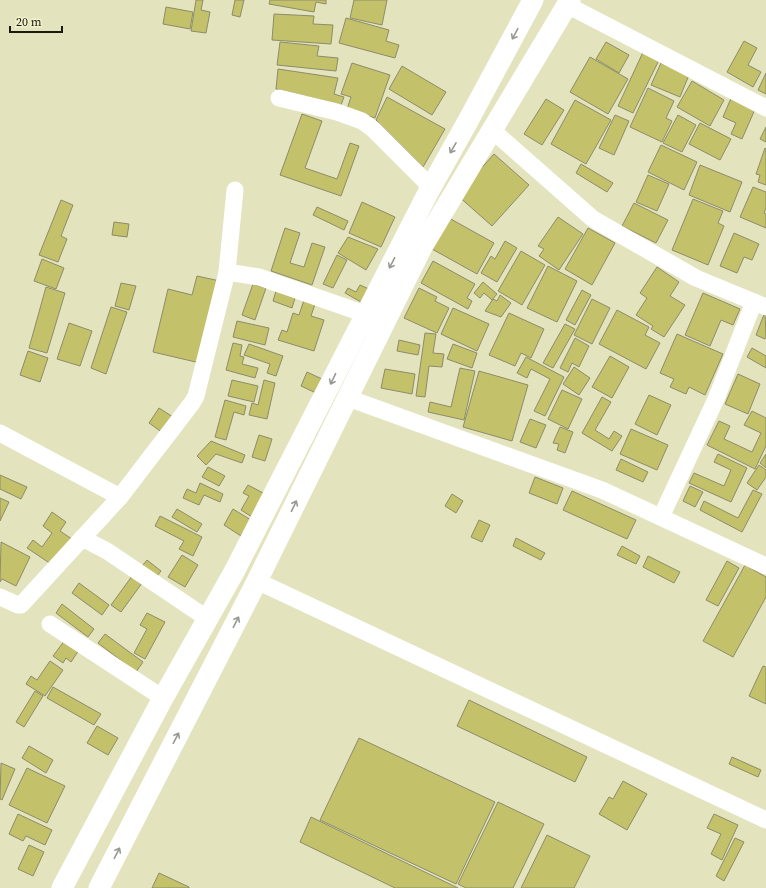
<svg xmlns="http://www.w3.org/2000/svg" width="766" height="888" font-family="'Source Serif 4',serif">
<rect width="100%" height="100%" fill="#e3e3be"/>
<!-- building -->
<g fill="#c3c16a" stroke="#8d8c6a">
<polygon points="196,0 203,0 201,10 210,12 206,33 191,31"/>
<polygon points="235,0 244,0 240,17 232,15"/>
<polygon points="270,0 326,0 326,4 316,2 314,12 269,4"/>
<polygon points="354,0 387,0 382,25 350,18"/>
<polygon points="166,7 193,12 190,29 163,24"/>
<polygon points="274,14 314,16 313,24 333,25 331,44 272,40"/>
<polygon points="346,18 389,30 386,41 399,45 395,58 339,43"/>
<polygon points="744,41 757,48 748,65 761,72 753,87 727,72"/>
<polygon points="280,42 319,46 317,56 338,58 336,71 277,65"/>
<polygon points="606,42 629,55 619,73 596,59"/>
<polygon points="644,50 660,58 633,113 618,106"/>
<polygon points="590,57 628,79 608,114 570,92"/>
<polygon points="352,63 390,75 375,118 347,109 351,97 341,94"/>
<polygon points="661,63 689,75 680,97 651,85"/>
<polygon points="402,66 446,92 432,115 389,89"/>
<polygon points="278,69 338,78 334,94 344,97 341,105 276,89"/>
<polygon points="766,73 766,94 758,90"/>
<polygon points="692,81 724,100 710,126 677,107"/>
<polygon points="648,88 674,101 666,118 672,121 662,142 630,127"/>
<polygon points="732,96 756,107 742,139 731,134 736,123 723,117"/>
<polygon points="387,97 445,129 423,167 376,120"/>
<polygon points="546,99 564,110 542,145 524,134"/>
<polygon points="575,100 611,120 586,164 551,144"/>
<polygon points="302,114 322,121 305,168 337,179 350,143 359,146 341,196 280,175"/>
<polygon points="615,115 629,121 614,155 599,148"/>
<polygon points="678,115 696,125 682,152 663,143"/>
<polygon points="700,123 731,139 720,160 689,144"/>
<polygon points="766,127 766,142 760,139"/>
<polygon points="661,145 697,162 684,190 648,172"/>
<polygon points="765,148 766,149 766,185 758,182 760,175 756,174"/>
<polygon points="494,154 529,185 492,226 457,195"/>
<polygon points="581,164 613,183 607,192 576,173"/>
<polygon points="700,165 742,182 730,212 689,195"/>
<polygon points="648,175 669,184 657,211 636,202"/>
<polygon points="753,187 766,192 766,208 764,213 766,214 766,228 740,217"/>
<polygon points="693,199 723,211 718,223 724,226 708,265 672,250"/>
<polygon points="61,200 73,205 61,236 67,239 58,262 39,255"/>
<polygon points="362,202 395,217 381,247 349,233"/>
<polygon points="634,203 668,220 656,243 622,226"/>
<polygon points="317,207 348,221 344,230 313,215"/>
<polygon points="558,217 583,234 559,270 539,256 544,249 538,246"/>
<polygon points="449,218 494,243 477,274 432,249"/>
<polygon points="114,222 129,224 127,237 112,235"/>
<polygon points="285,228 300,233 290,263 304,267 312,243 325,247 312,285 271,271"/>
<polygon points="588,228 615,243 592,285 565,269"/>
<polygon points="734,233 759,244 752,260 744,257 737,273 720,266"/>
<polygon points="348,237 378,249 366,270 338,253"/>
<polygon points="505,241 517,248 497,282 481,273 491,256 495,259"/>
<polygon points="521,251 545,265 522,305 498,291"/>
<polygon points="337,255 347,260 333,288 323,284"/>
<polygon points="42,259 64,268 56,289 34,281"/>
<polygon points="433,261 475,284 467,298 472,301 468,309 421,283"/>
<polygon points="548,266 577,281 557,322 527,308"/>
<polygon points="657,267 679,282 670,296 685,305 664,337 651,329 653,326 636,315 647,298 640,293"/>
<polygon points="197,276 220,281 200,363 153,352 168,289 192,295"/>
<polygon points="483,282 497,294 492,300 484,293 480,298 474,293"/>
<polygon points="121,283 136,286 129,310 115,306"/>
<polygon points="253,284 266,288 255,320 242,315"/>
<polygon points="360,285 369,289 361,302 345,293 348,288 356,292"/>
<polygon points="46,287 65,293 47,353 29,348"/>
<polygon points="419,288 437,297 435,301 449,308 437,333 404,318"/>
<polygon points="582,290 591,295 575,325 566,320"/>
<polygon points="276,291 295,298 292,308 273,301"/>
<polygon points="703,293 740,309 733,325 721,320 710,346 685,335"/>
<polygon points="500,295 511,303 501,317 485,311 493,299 497,301"/>
<polygon points="592,299 610,308 592,344 574,335"/>
<polygon points="304,300 315,304 311,316 324,320 314,351 278,340 282,330 287,332 293,313 299,315"/>
<polygon points="111,307 127,312 106,374 91,368"/>
<polygon points="453,308 489,324 477,351 441,334"/>
<polygon points="617,310 649,327 645,335 660,343 646,369 599,344"/>
<polygon points="765,312 766,337 765,339 756,335"/>
<polygon points="509,313 544,329 531,358 521,353 515,366 489,355"/>
<polygon points="237,321 269,328 265,345 233,337"/>
<polygon points="69,323 92,331 80,366 57,359"/>
<polygon points="565,324 575,329 553,368 543,363"/>
<polygon points="425,333 436,334 433,353 444,354 442,367 429,366 425,397 416,396"/>
<polygon points="677,334 723,354 705,395 689,387 686,394 670,387 674,379 660,373"/>
<polygon points="575,338 589,346 579,367 572,363 568,372 560,368"/>
<polygon points="399,340 420,345 418,355 397,351"/>
<polygon points="233,343 242,345 240,356 244,357 242,364 258,368 255,378 226,370"/>
<polygon points="249,344 283,356 276,376 267,373 270,364 244,355"/>
<polygon points="453,344 477,353 472,368 447,359"/>
<polygon points="752,348 766,356 766,368 747,357"/>
<polygon points="28,351 48,358 40,382 20,375"/>
<polygon points="610,356 629,367 612,398 592,387"/>
<polygon points="526,357 564,377 545,416 534,411 550,379 531,369 527,378 517,373"/>
<polygon points="574,367 590,378 579,395 563,384"/>
<polygon points="460,368 475,371 464,420 428,412 430,402 451,407"/>
<polygon points="385,369 415,374 412,394 381,388"/>
<polygon points="479,371 528,385 512,441 463,427"/>
<polygon points="307,372 322,379 316,393 301,386"/>
<polygon points="738,374 760,384 748,414 725,404"/>
<polygon points="232,380 258,386 254,402 228,396"/>
<polygon points="264,380 275,383 267,419 249,415 252,403 258,405"/>
<polygon points="562,390 582,399 568,429 548,419"/>
<polygon points="649,395 671,405 657,435 635,424"/>
<polygon points="602,397 611,402 595,430 609,439 614,431 622,436 612,451 582,433"/>
<polygon points="225,400 246,406 244,415 234,412 226,440 215,437"/>
<polygon points="159,408 173,417 163,433 149,423"/>
<polygon points="752,411 766,418 766,446 755,469 707,445 719,421 730,426 724,439 752,452 761,433 744,425"/>
<polygon points="530,419 546,425 536,448 520,442"/>
<polygon points="560,427 573,432 565,453 557,450 559,444 553,443"/>
<polygon points="631,429 668,445 657,470 620,454"/>
<polygon points="259,435 272,439 265,461 252,457"/>
<polygon points="211,441 245,455 242,463 216,454 206,465 197,456"/>
<polygon points="718,454 747,468 731,502 689,483 694,473 724,486 731,470 714,462"/>
<polygon points="766,454 766,468 760,463"/>
<polygon points="621,459 648,472 643,482 616,470"/>
<polygon points="759,465 766,470 766,477 757,490 747,483"/>
<polygon points="208,467 225,476 219,486 202,477"/>
<polygon points="0,475 27,487 21,499 0,489"/>
<polygon points="535,477 563,488 557,504 529,493"/>
<polygon points="200,483 223,494 220,502 204,495 199,505 183,498 187,489 196,493"/>
<polygon points="248,485 265,494 252,517 241,510 249,496 243,493"/>
<polygon points="690,486 703,492 695,507 683,501"/>
<polygon points="753,490 762,494 742,532 700,510 704,501 738,518"/>
<polygon points="572,491 636,520 627,539 563,510"/>
<polygon points="452,494 463,501 456,513 445,506"/>
<polygon points="0,498 9,502 0,521"/>
<polygon points="177,509 202,524 197,532 172,517"/>
<polygon points="233,509 251,520 241,536 224,525"/>
<polygon points="52,512 66,522 60,531 72,539 54,566 27,548 33,540 42,547 52,533 43,526"/>
<polygon points="160,516 202,537 193,556 179,549 184,541 155,526"/>
<polygon points="479,520 490,525 482,542 471,537"/>
<polygon points="516,538 545,553 541,560 513,546"/>
<polygon points="1,542 30,557 16,586 2,579 0,582"/>
<polygon points="622,546 640,556 636,564 617,555"/>
<polygon points="182,555 198,565 185,587 168,577"/>
<polygon points="648,556 680,572 674,583 643,567"/>
<polygon points="147,560 161,571 153,581 139,570"/>
<polygon points="727,561 739,568 718,606 706,600"/>
<polygon points="745,565 766,577 766,597 733,657 703,641"/>
<polygon points="135,572 145,579 121,612 111,605"/>
<polygon points="79,583 109,605 102,615 72,593"/>
<polygon points="62,604 94,629 88,637 56,613"/>
<polygon points="147,613 165,622 145,659 134,653 147,629 140,625"/>
<polygon points="105,634 143,662 136,672 98,643"/>
<polygon points="65,640 79,650 71,662 66,658 63,663 53,656"/>
<polygon points="50,661 63,670 45,696 26,684 31,676 37,680"/>
<polygon points="763,666 766,667 766,704 749,696"/>
<polygon points="53,687 101,714 94,725 47,698"/>
<polygon points="35,691 43,696 24,727 16,722"/>
<polygon points="469,700 587,757 575,782 457,726"/>
<polygon points="97,726 118,738 108,755 87,743"/>
<polygon points="359,738 495,802 456,884 320,820"/>
<polygon points="29,746 53,760 46,773 22,758"/>
<polygon points="732,757 761,770 758,777 729,764"/>
<polygon points="1,763 15,769 2,800 0,799"/>
<polygon points="27,768 65,786 47,823 9,805"/>
<polygon points="623,781 647,794 627,830 599,814 609,797 613,799"/>
<polygon points="498,802 544,824 513,888 466,888 458,884"/>
<polygon points="18,814 52,830 45,845 26,836 23,841 9,834"/>
<polygon points="714,814 738,825 722,860 711,854 721,834 707,828"/>
<polygon points="311,817 458,888 395,888 300,842"/>
<polygon points="547,835 590,856 574,888 521,888"/>
<polygon points="735,838 744,842 724,881 716,876"/>
<polygon points="29,845 44,852 33,876 18,869"/>
<polygon points="159,873 189,887 189,888 152,888"/>
</g>
<g fill="none" stroke-linecap="round" stroke-linejoin="round">
<!-- minor -->
<g stroke="#fff" stroke-width="17">
<polyline points="567,5 766,108"/>
<polyline points="279,98 337,112 362,121 373,129 431,187"/>
<polyline points="492,130 593,219 696,278 766,307"/>
<polyline points="227,272 259,277 365,314"/>
<polyline points="348,398 602,490 766,566"/>
<polyline points="0,433 120,497"/>
<polyline points="661,517 716,399 754,302"/>
<polyline points="82,538 107,551 208,619"/>
<polyline points="257,581 766,820"/>
<polyline points="0,597 18,605 21,605 120,497 192,403 196,396 227,272 235,190"/>
<polyline points="50,624 163,698"/>
</g>
<!-- tertiary -->
<g stroke="#fff" stroke-width="21">
<polyline points="62,888 163,698 234,572 431,187 468,121 533,0"/>
<polyline points="99,888 257,581 422,247 570,0"/>
</g>
</g>
<!-- one-way arrows -->
<defs><path id="oneway-shaft" d="M-6 0H5M1.5-3L5.5 0L1.5 3" fill="none" stroke-width="1.6" stroke-linecap="round" stroke-linejoin="round"/></defs>
<g stroke="#989892">
<use href="#oneway-shaft" transform="translate(515 34) rotate(118)"/>
<use href="#oneway-shaft" transform="translate(453 148) rotate(120)"/>
<use href="#oneway-shaft" transform="translate(392 263) rotate(117)"/>
<use href="#oneway-shaft" transform="translate(333 379) rotate(116)"/>
<use href="#oneway-shaft" transform="translate(294 506) rotate(-64)"/>
<use href="#oneway-shaft" transform="translate(236 622) rotate(-63)"/>
<use href="#oneway-shaft" transform="translate(176 738) rotate(-63)"/>
<use href="#oneway-shaft" transform="translate(117 853) rotate(-63)"/>
</g>
<!-- scale -->
<path d="M10 26v6h52v-6" fill="none" stroke="#1b1b0d" stroke-width="2"/>
<text x="16" y="26" font-size="12" fill="#1b1b0d" stroke="#f0f0cb" stroke-width="3" paint-order="stroke">20 m</text>
</svg>
